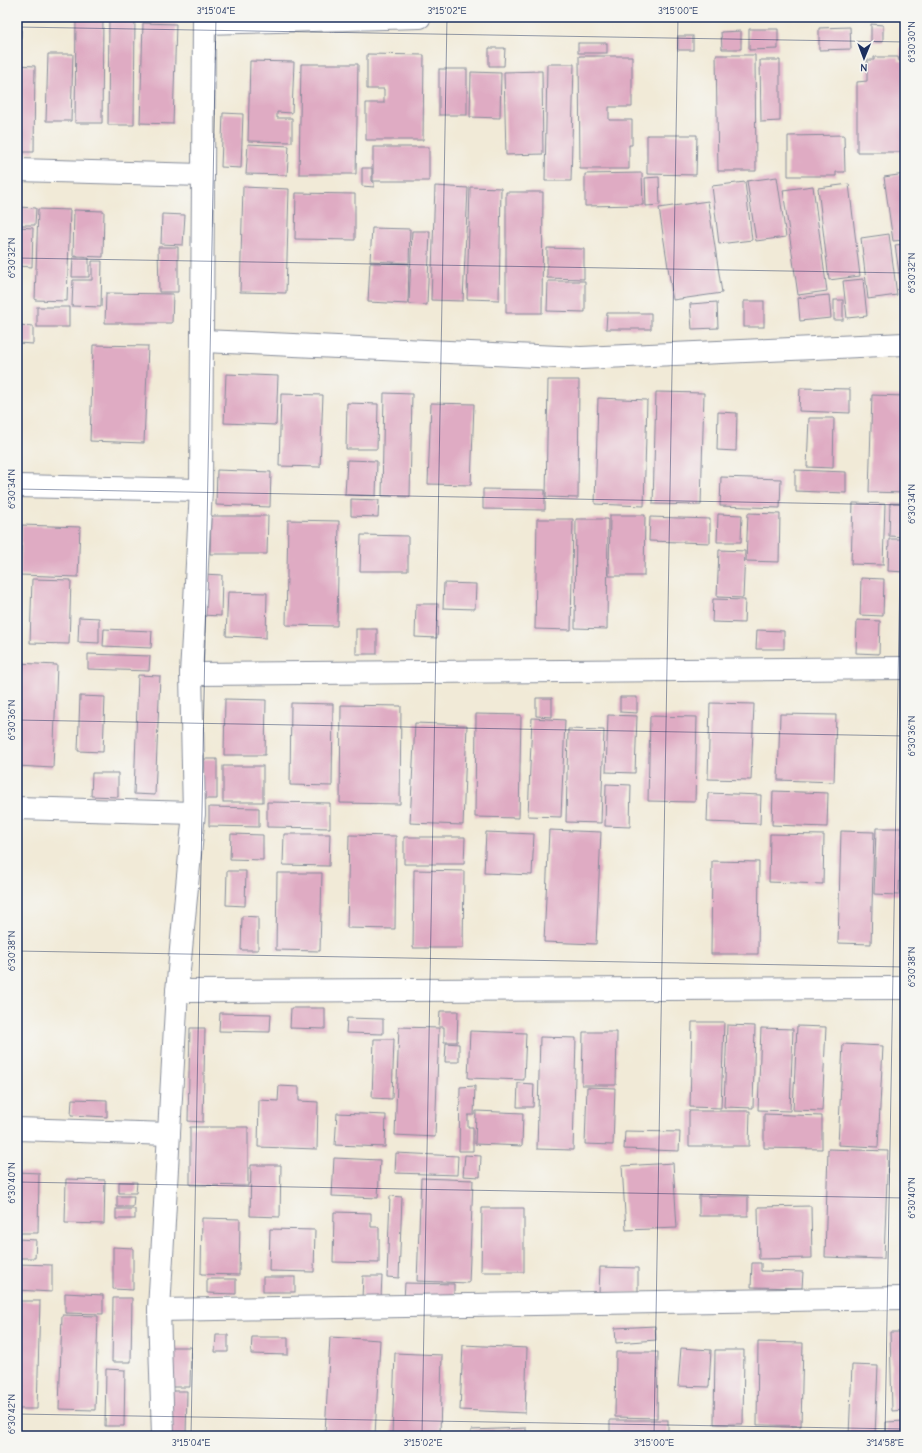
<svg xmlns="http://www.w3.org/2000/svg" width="922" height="1453" font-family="'Comic Neue',sans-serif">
<rect width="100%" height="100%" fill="#f6f6f2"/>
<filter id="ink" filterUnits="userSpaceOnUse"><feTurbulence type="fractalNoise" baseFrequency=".025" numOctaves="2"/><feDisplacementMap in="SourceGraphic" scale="8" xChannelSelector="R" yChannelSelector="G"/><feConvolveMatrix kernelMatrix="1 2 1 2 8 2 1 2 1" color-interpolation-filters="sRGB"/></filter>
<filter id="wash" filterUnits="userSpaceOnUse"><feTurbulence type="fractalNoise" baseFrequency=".012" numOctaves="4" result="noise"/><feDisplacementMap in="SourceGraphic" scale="16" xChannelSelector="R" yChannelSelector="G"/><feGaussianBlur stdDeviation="0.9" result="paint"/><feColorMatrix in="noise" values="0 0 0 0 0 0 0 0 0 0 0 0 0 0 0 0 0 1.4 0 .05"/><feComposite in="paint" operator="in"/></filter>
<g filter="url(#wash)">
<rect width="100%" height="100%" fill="#f1ead7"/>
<g id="blocks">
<!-- building -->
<g fill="#dfabc3">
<polygon points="17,17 22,17 20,55 17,55"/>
<polygon points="76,17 103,17 102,123 75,123"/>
<polygon points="109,17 135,17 134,125 108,125"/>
<polygon points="143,23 176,24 173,124 140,123"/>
<polygon points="871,24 883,25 883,42 871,42"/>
<polygon points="850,27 851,49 819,50 819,28"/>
<polygon points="749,29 778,29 778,49 749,50"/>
<polygon points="741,31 741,49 722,49 721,32"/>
<rect x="678" y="36" width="15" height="14"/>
<rect x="578" y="43" width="29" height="10"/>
<polygon points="901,45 905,45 905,60 900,59"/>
<polygon points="489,48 505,48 504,66 489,66"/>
<polygon points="48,54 73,54 71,121 46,121"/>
<polygon points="367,54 424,55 423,140 366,140 366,103 384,103 384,89 367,89"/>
<polygon points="716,55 755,55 756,171 718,171"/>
<polygon points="579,56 632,56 632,107 609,107 609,120 632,120 632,145 629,145 629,169 580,169"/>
<polygon points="874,57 898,57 899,61 905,61 905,152 857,152 857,82 867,81 867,60 874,60"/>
<polygon points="760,60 780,60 780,121 761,122"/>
<polygon points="250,61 294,62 292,113 277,112 277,118 292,118 292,142 248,141"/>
<polygon points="301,64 358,64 356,174 299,174"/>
<polygon points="547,64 574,64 571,181 545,181"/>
<polygon points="17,65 35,66 34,152 17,152"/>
<rect x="439" y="69" width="28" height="46"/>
<polygon points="542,71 543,154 506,155 504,72"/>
<polygon points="471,72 501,73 500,118 470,117"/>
<polygon points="223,113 243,114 241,168 221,167"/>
<polygon points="647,135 697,135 696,175 647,174"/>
<polygon points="844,135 845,172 836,172 836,176 788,176 788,136"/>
<polygon points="248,144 289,146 287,175 246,174"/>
<rect x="373" y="147" width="56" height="34"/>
<polygon points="362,168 372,168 372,182 374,182 374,187 362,186"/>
<polygon points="642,173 643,205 585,206 585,174"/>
<polygon points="905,174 905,240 893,241 884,177"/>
<polygon points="659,177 660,205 646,206 645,178"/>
<polygon points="777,177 786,237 756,241 747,181"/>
<polygon points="745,182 752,240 719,244 712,186"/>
<polygon points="849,184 860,276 829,280 818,188"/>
<polygon points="435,186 468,188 463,301 431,300"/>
<polygon points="813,186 827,291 798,295 783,190"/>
<polygon points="243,187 289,189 286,293 240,292"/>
<polygon points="470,187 501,188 499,300 467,299"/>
<polygon points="506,192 543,192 542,313 506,313"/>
<polygon points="296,193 355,194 355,240 295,239"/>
<polygon points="708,201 722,293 673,300 659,208"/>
<polygon points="17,207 36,208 35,225 17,225"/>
<polygon points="38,209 70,210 67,301 35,300"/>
<polygon points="74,210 104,211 103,257 73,256"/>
<polygon points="162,214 185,215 183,245 161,244"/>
<polygon points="17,227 33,228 32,267 17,266"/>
<polygon points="372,228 410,229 409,263 370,261"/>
<polygon points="412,231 430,231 427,305 409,304"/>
<polygon points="889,234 897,295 868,299 861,238"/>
<polygon points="905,244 905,299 903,300 895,245"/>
<polygon points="158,247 178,247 178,292 159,292"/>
<polygon points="547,248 584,249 584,279 547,278"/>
<polygon points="73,257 89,258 89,277 72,277"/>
<polygon points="92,261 102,261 101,307 72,306 73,280 92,280"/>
<polygon points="370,263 409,264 408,304 368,302"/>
<polygon points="863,279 867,316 847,318 843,281"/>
<polygon points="548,281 585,281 585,312 547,311"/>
<polygon points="106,293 173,294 172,323 105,323"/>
<polygon points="829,295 831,318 800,321 798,298"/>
<rect x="834" y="300" width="9" height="20"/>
<rect x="744" y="301" width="20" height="26"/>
<polygon points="717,302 718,328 692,329 690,304"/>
<rect x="37" y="307" width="32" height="20"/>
<polygon points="607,313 651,313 651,329 606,329"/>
<polygon points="17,325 33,326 33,344 17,343"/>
<polygon points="93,345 148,346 144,443 90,441"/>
<polygon points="226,374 278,376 276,425 224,423"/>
<polygon points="548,380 579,380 578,498 546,497"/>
<polygon points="800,388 850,389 850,413 799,411"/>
<polygon points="656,392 704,393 701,505 653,504"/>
<polygon points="384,393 412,394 410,497 382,496"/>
<polygon points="281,394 323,395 320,467 279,466"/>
<polygon points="872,395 905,396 905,493 869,492"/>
<polygon points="598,398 647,400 644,506 595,504"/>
<polygon points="347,403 378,404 377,449 346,449"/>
<polygon points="431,403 474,404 471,485 428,484"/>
<polygon points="718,412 737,413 736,451 717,450"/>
<polygon points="809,418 834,418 833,468 807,467"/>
<polygon points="347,460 377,461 376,496 345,495"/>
<polygon points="217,470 271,472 270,507 216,505"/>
<polygon points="795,470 846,472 846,493 795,491"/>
<polygon points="721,477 781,479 780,508 720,506"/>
<polygon points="483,489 545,490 545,510 483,509"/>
<polygon points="351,499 379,500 378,517 351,516"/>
<polygon points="853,503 885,504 883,565 851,564"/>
<polygon points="890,503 905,503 905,537 889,536"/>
<polygon points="748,513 780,514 779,562 746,561"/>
<polygon points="718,514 742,515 741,542 717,542"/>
<polygon points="610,515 645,515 644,576 609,576"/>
<polygon points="211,516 268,516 267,554 210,554"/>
<polygon points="650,517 710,519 710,543 649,541"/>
<polygon points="537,519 573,519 571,630 535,629"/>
<polygon points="576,519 608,519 607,629 575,628"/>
<polygon points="288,520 339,521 337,626 286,625"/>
<polygon points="22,525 80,527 78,577 20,575"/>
<polygon points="361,535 408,536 408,571 360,571"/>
<polygon points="889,539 905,539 905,572 888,571"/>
<polygon points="719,550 745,551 743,598 717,597"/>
<polygon points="202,574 222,575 221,616 201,615"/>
<polygon points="861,578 884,579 883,616 860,615"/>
<polygon points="32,579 71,580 69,644 30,643"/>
<polygon points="444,583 476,584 475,609 443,608"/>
<polygon points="228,592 267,593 266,638 226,636"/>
<polygon points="713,599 745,600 744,623 712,622"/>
<polygon points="416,604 438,604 437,638 415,637"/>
<polygon points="79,617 99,618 99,643 78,642"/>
<polygon points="857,620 880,621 879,654 856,653"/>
<polygon points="104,629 152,631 151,648 103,646"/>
<rect x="356" y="629" width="21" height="25"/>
<polygon points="757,630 784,631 784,649 756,649"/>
<polygon points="88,654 150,656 149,671 88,669"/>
<polygon points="17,663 57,665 53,768 17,766"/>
<polygon points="138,675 160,676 155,795 134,794"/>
<polygon points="80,696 105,697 103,752 78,751"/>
<polygon points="620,697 637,697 637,713 620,712"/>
<polygon points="536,698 552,698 552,717 536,716"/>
<polygon points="225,699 266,700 265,755 224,755"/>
<polygon points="291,703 333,704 332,786 290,785"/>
<polygon points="710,703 754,704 751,780 708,779"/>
<polygon points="341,705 401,706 400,804 340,803"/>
<polygon points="476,714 521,715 519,818 475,817"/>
<polygon points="780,714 836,715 834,782 778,780"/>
<polygon points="608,715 637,716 635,773 606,772"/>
<polygon points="650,716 697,717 695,802 648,801"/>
<polygon points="532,718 565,720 561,817 528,816"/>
<polygon points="415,723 467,725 463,825 410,823"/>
<polygon points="568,729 604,730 601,823 566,822"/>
<polygon points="202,759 217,759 217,799 201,799"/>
<rect x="223" y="766" width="40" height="36"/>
<polygon points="92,773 118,773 118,797 91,796"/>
<polygon points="606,784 631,785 630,827 605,826"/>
<polygon points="773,791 828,793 827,827 772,825"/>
<polygon points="708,793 761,795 760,824 707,822"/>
<polygon points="267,802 330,803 330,828 267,827"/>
<polygon points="209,807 259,808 259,827 209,826"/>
<polygon points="876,828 901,828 899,895 874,894"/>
<polygon points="549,830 601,832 596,944 544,942"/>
<polygon points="841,831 874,832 871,944 838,943"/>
<polygon points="486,832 534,834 532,875 484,873"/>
<polygon points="231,834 263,835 263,860 230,859"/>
<polygon points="284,834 330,834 329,866 283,865"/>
<polygon points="770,834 824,835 823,884 769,882"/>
<polygon points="349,835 396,836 395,929 347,928"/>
<polygon points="404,837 465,837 464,864 404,864"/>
<polygon points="712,861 759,862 758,954 711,954"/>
<polygon points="414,870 464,871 463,948 413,948"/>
<polygon points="227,871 246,871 245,906 226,905"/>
<polygon points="277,873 322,873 320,951 276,950"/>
<polygon points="242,916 258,917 258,950 241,950"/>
<polygon points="291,1008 325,1008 325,1029 290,1028"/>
<polygon points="440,1011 458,1011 457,1042 444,1042 444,1027 439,1027"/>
<polygon points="220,1013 271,1014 270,1032 219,1031"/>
<polygon points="347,1018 383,1019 383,1034 346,1033"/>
<polygon points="692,1022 724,1022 721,1108 690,1107"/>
<polygon points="727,1025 755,1026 753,1108 724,1107"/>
<polygon points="797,1026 826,1027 822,1111 793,1110"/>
<polygon points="399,1027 439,1028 435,1137 395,1135"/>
<polygon points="190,1028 205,1028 203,1122 188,1121"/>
<polygon points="761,1028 793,1029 790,1111 758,1110"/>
<polygon points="470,1031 526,1033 524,1080 468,1078"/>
<polygon points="583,1032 617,1032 616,1085 582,1085"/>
<polygon points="540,1037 576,1038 573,1150 537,1149"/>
<polygon points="374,1039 394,1039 392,1099 372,1098"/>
<polygon points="446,1043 459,1044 459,1062 445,1062"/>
<polygon points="843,1044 883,1046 878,1147 838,1145"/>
<polygon points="518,1083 534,1084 533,1107 517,1107"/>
<polygon points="279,1086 299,1087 299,1101 318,1102 317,1149 258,1147 259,1100 278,1101"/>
<polygon points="475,1086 474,1115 468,1115 468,1127 473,1127 473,1151 459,1151 460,1087"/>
<polygon points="587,1087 615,1088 613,1145 585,1144"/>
<polygon points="72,1099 107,1100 107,1117 71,1115"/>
<polygon points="476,1111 523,1113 522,1146 475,1144"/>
<polygon points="689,1111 750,1111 749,1146 689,1146"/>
<polygon points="337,1113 386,1115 385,1147 335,1145"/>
<polygon points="764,1114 822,1116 822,1149 764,1148"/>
<polygon points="190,1127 248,1127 248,1186 190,1185"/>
<polygon points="625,1131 680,1132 679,1151 624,1149"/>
<polygon points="828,1149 888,1151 884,1259 825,1257"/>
<polygon points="396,1153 458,1156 457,1175 395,1173"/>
<polygon points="465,1155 481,1156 480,1177 463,1176"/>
<polygon points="334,1158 380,1160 378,1198 332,1196"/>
<polygon points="673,1163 677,1228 626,1230 622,1166"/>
<polygon points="251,1165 281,1165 280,1217 250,1216"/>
<polygon points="17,1172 39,1173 38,1233 17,1233"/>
<polygon points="421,1178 473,1180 469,1283 417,1281"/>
<polygon points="66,1179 105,1180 104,1224 65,1223"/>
<polygon points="119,1182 137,1182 136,1193 119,1193"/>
<polygon points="117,1196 134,1196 133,1207 117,1207"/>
<polygon points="390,1196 402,1197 399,1278 387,1277"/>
<rect x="699" y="1196" width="49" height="20"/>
<polygon points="811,1206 812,1258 759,1259 758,1207"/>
<polygon points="482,1208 524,1208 524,1272 481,1272"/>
<rect x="116" y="1209" width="19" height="10"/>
<polygon points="334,1212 371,1213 371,1227 379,1227 379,1263 333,1262"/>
<polygon points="202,1218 240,1219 239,1275 201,1274"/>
<polygon points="270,1229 315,1230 314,1272 269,1271"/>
<polygon points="17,1239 36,1240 35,1258 17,1258"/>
<polygon points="113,1247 133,1248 133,1290 113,1289"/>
<polygon points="752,1263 761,1263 761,1271 803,1272 802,1288 751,1287"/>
<polygon points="17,1264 52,1265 52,1292 17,1290"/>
<polygon points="600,1267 638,1268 638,1293 599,1293"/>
<polygon points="363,1276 382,1276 381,1298 362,1298"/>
<rect x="263" y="1277" width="32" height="15"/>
<polygon points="207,1279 236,1279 236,1294 207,1293"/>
<polygon points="405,1283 454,1284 454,1301 404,1300"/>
<polygon points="65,1293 103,1295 103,1314 65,1313"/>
<polygon points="113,1298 132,1298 131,1362 112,1362"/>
<polygon points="17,1301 40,1301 37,1409 17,1409"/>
<polygon points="62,1315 98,1316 95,1410 59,1409"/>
<polygon points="655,1326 656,1340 616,1343 615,1328"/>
<polygon points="890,1332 905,1332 905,1410 892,1411"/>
<polygon points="216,1335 228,1335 228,1352 215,1352"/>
<polygon points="252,1337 288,1337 288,1355 251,1354"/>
<polygon points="330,1337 380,1340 375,1436 325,1434"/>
<polygon points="758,1342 803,1343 801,1426 757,1425"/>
<polygon points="463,1345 527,1348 525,1413 460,1410"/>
<polygon points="170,1347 191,1347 190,1387 169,1387"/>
<polygon points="681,1348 711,1350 709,1387 678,1386"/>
<polygon points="715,1350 744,1350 743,1424 714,1424"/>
<polygon points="616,1352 658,1352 657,1418 615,1417"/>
<polygon points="395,1353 442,1355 440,1436 392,1436"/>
<polygon points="852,1365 878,1366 875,1436 849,1436"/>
<polygon points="106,1369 125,1370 124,1426 105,1426"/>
<polygon points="168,1391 187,1391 186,1436 168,1436"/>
<rect x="610" y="1420" width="58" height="16"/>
<polygon points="905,1421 905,1436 886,1436 886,1422"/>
<polygon points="526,1428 526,1436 471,1436 471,1430"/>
</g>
</g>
</g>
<g filter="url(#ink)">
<use href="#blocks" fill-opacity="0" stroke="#868c9a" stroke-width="1"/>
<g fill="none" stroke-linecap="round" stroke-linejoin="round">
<!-- minor casing -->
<g stroke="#868c9a" stroke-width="24">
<g id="minor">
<polyline points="204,23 420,17"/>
<polyline points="17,170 203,175"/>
<polyline points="203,341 581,358 905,344"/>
<polyline points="17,486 201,490"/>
<polyline points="191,674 905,668"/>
<polyline points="17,808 194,813"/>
<polyline points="177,991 905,988"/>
<polyline points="17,1129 169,1134"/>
<polyline points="159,1310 905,1298"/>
<polyline points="163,1436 159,1310 177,991 194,813 191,674 201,490 204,17"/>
</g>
</g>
<!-- minor -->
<use href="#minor" stroke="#fff" stroke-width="22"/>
</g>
</g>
<!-- ticks -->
<path fill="none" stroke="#1b2f5e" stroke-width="1" stroke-opacity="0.45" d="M17,27L905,42M17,258L905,273M17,489L905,505M17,720L905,736M17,951L905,967M17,1182L905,1198M17,1414L905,1429M191,1436L216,17M422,1436L447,17M654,1436L678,17M885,1436L905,278"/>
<!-- margin -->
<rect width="922" height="1453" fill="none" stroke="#f6f6f2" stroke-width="44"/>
<!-- north arrow -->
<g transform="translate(864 58) rotate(181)" stroke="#f6f6f2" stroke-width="3" paint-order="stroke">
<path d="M0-3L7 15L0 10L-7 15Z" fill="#1b2f5e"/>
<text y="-6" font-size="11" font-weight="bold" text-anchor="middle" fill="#1b2f5e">N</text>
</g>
<rect x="22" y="22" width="878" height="1409" fill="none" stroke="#1b2f5e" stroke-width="1.5"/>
<g font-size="10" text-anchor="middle" fill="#1b2f5e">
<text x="216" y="14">3°15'04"E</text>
<text x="447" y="14">3°15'02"E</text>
<text x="678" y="14">3°15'00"E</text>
<text transform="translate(911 42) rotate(-90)" y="4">6°30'30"N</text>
<text transform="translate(11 258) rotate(-90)" y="4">6°30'32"N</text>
<text transform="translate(911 273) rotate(-90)" y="4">6°30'32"N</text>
<text transform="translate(11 489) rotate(-90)" y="4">6°30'34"N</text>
<text transform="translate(911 504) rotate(-90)" y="4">6°30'34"N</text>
<text transform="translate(11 720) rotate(-90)" y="4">6°30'36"N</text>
<text transform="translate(911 736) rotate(-90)" y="4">6°30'36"N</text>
<text transform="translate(11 951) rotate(-90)" y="4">6°30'38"N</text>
<text transform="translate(911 967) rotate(-90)" y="4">6°30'38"N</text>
<text transform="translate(11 1183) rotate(-90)" y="4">6°30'40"N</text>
<text transform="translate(911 1198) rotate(-90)" y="4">6°30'40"N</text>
<text transform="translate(11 1414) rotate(-90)" y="4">6°30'42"N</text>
<text x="191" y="1446">3°15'04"E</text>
<text x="423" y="1446">3°15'02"E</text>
<text x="654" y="1446">3°15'00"E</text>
<text x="885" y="1446">3°14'58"E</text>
</g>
</svg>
